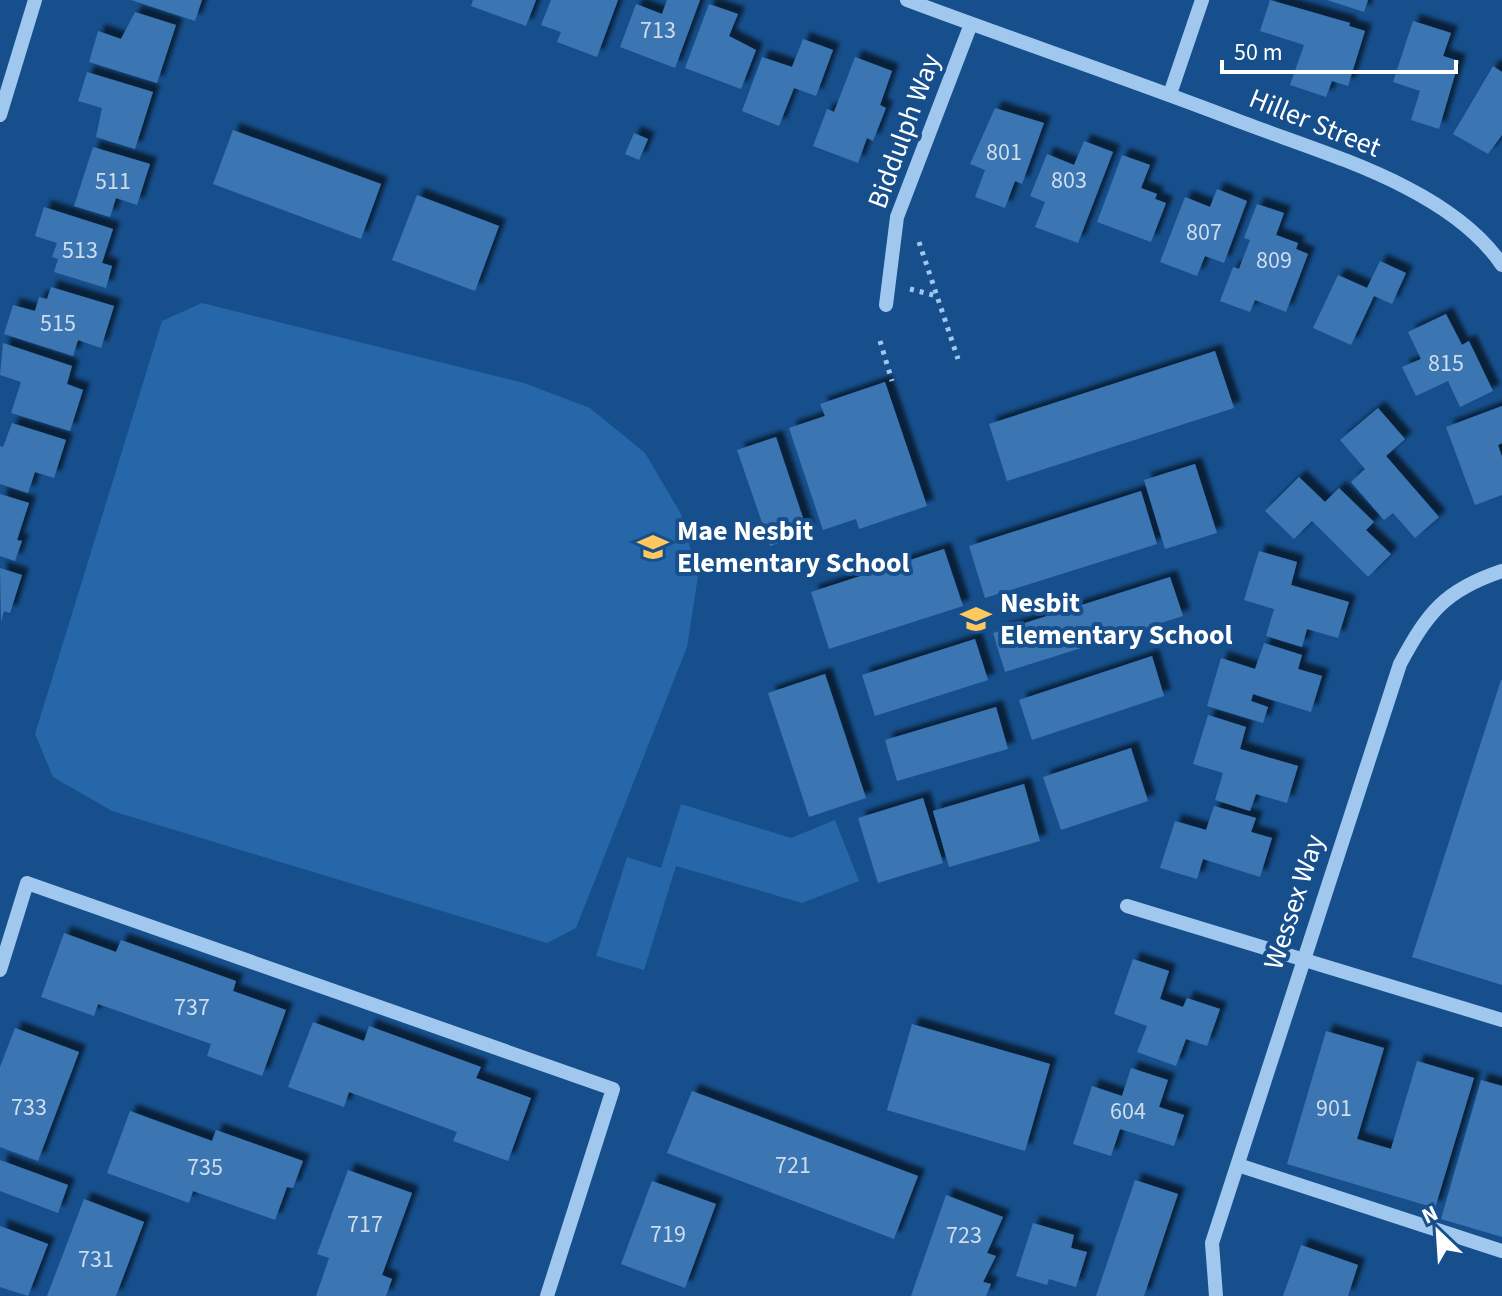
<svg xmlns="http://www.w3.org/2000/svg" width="1502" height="1296" font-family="'Source Sans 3',sans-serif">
<defs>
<filter id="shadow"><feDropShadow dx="7" dy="-7" stdDeviation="2" flood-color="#0009"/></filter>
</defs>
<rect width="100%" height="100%" fill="#164f8c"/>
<!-- green -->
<g fill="#2567a9">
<polygon points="202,303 524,383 590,408 645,453 681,514 698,576 687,647 576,928 547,943 112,811 53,777 35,734 162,321"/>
<polygon points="681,804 791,838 835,820 859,881 802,903 676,866 644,970 596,956 627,857 661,868"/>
</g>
<!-- building -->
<g fill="#3a76b3" filter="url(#shadow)">
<polygon points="131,0 202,0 195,21"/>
<polygon points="473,0 536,0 526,26 471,6"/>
<polygon points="551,0 618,0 597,57 557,42 561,32 541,25"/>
<polygon points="667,0 700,0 675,68 620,47 636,4 662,14"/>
<polygon points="1270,0 1350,23 1349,26 1365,31 1348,86 1332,81 1326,97 1290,85 1304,45 1260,31"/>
<polygon points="1327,0 1368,0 1364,12"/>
<polygon points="709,4 738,14 729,36 756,50 741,89 685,68"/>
<polygon points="135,12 176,25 157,83 89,62 98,31 121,39"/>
<polygon points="1413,21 1451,33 1443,56 1459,61 1439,129 1411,120 1420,91 1393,82"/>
<polygon points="803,39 833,50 816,96 794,88 779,126 742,111 762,57 792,67"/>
<polygon points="855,57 892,71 880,105 886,108 873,141 867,138 858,163 813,146 827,109 834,112"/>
<polygon points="1493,66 1502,72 1502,135 1488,154 1453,134"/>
<polygon points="87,72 153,92 135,149 96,137 102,108 78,101"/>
<polygon points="995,108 1044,123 1022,184 1015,181 1005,208 975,197 985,170 970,164"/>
<polygon points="233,130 381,184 361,239 213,184"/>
<polygon points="634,133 648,139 639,160 625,154"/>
<polygon points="1084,141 1113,152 1078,243 1035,227 1045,202 1030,196 1047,154 1074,165"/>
<polygon points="93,147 150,164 137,205 116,198 110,217 74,206"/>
<polygon points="1122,155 1150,165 1141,188 1157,194 1155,199 1166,203 1151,242 1097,222"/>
<polygon points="1217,189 1247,201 1224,263 1205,256 1197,276 1160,262 1185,197 1210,207"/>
<polygon points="417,195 499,226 475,291 392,260"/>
<polygon points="1257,204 1284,213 1276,235 1298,243 1296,249 1308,254 1286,312 1255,300 1250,312 1220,301 1233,267 1239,269 1250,240 1244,238"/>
<polygon points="44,207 113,229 102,263 112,266 106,288 54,272 58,259 52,257 57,243 35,236"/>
<polygon points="1380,261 1406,273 1392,304 1374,296 1351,345 1313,328 1338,275 1367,288"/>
<polygon points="51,287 114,306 101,348 78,340 73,356 4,334 13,305 35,311 39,297 47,299"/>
<polygon points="1446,314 1462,345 1469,341 1493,391 1460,407 1448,381 1416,396 1402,367 1421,359 1408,332"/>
<polygon points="3,343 72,366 67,384 83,390 70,431 11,413 21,382 0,375"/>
<polygon points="1215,351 1234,408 1007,481 989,424"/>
<polygon points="885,382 927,506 859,529 856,519 823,530 789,428 825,416 820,404"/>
<polygon points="1502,406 1502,443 1498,445 1502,457 1502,495 1475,505 1446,427"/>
<polygon points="1378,408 1405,439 1386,456 1439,517 1415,538 1393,513 1384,520 1351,482 1365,469 1340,440"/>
<polygon points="12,423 66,440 54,478 35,472 28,493 0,484 0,446 3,447"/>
<polygon points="776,437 808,533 770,546 737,450"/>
<polygon points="1195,464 1217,533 1165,549 1144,480"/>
<polygon points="1299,477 1325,502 1339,488 1374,522 1366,530 1391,554 1368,577 1312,521 1294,539 1265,511"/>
<polygon points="1141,491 1157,544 985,598 969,546"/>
<polygon points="0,494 29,503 17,540 22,541 15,561 0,556"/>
<polygon points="944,549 963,606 829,649 811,592"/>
<polygon points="1259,551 1297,562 1291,585 1349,602 1338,638 1307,629 1302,647 1266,636 1274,609 1244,600"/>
<polygon points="0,568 22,575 10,613 4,611 1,622"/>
<polygon points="1170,577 1183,616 1005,672 993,633"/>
<polygon points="975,639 988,680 875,716 862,675"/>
<polygon points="1264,643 1302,655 1298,669 1322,676 1311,712 1253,694 1251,701 1268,707 1263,723 1207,706 1221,658 1255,669"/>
<polygon points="1152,656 1164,696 1032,740 1019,700"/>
<polygon points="825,674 866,798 809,817 768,693"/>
<polygon points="1501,680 1502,680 1502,985 1412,957"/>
<polygon points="996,707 1008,749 897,781 885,740"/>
<polygon points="1208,715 1246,727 1240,749 1298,766 1287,803 1256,794 1250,811 1215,800 1223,773 1193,764"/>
<polygon points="1131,748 1148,801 1061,830 1043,777"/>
<polygon points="1024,784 1040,841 949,867 933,811"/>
<polygon points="923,798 943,863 878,883 858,818"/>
<polygon points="1214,806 1256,818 1251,832 1272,838 1260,877 1203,859 1197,879 1160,868 1175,821 1206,830"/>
<polygon points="64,933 116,952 121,940 236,981 233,991 286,1010 262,1076 207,1056 211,1044 98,1004 94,1016 41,997"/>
<polygon points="1133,959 1169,971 1160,999 1183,1007 1187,998 1220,1009 1207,1046 1186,1039 1176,1066 1137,1052 1147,1026 1114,1014"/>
<polygon points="313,1022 364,1041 369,1026 481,1067 476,1078 531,1098 508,1161 453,1141 457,1132 349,1092 344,1107 288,1087"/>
<polygon points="912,1024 1050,1064 1025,1151 887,1110"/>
<polygon points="15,1028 79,1052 38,1161 0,1147 0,1067"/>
<polygon points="1326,1031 1384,1048 1357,1139 1391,1149 1417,1061 1474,1078 1435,1208 1287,1164"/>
<polygon points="1131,1068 1168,1080 1159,1107 1184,1115 1174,1146 1120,1129 1111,1156 1073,1144 1092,1086 1122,1096"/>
<polygon points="1481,1080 1502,1086 1502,1237 1441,1219"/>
<polygon points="692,1091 918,1176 894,1239 667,1153"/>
<polygon points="130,1111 212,1141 216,1130 303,1161 293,1188 287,1187 275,1220 193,1191 189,1203 107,1173"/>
<polygon points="0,1160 68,1185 58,1213 0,1191"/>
<polygon points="348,1170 412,1193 382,1275 392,1279 386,1296 316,1296 329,1258 317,1254"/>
<polygon points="1135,1180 1178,1194 1144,1296 1096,1296"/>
<polygon points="652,1181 716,1204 685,1288 621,1264"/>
<polygon points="946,1195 1003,1217 987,1253 996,1256 983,1282 991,1284 986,1296 911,1296"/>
<polygon points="84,1199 144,1222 116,1296 47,1296"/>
<polygon points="1033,1223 1074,1235 1071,1248 1087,1252 1076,1287 1049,1279 1047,1285 1016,1276"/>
<polygon points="0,1226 48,1244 28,1296 0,1287"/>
<polygon points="1301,1245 1358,1265 1348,1296 1283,1296"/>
</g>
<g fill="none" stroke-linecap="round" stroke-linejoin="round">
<!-- path -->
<g stroke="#a0c8ef" stroke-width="5" stroke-dasharray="4 6" stroke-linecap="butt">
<polyline points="919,242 958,359"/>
<polyline points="910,289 937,296"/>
<polyline points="880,341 892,381"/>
</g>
<!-- minor -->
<g stroke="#a0c8ef" stroke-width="14">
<path d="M907,0C1019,42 1133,80 1244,123C1328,155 1450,188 1502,265"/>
<polyline points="1170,94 1202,0"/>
<polyline points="0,115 35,0"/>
<polyline points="886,305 897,217 971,24"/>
<polyline points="1127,906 1502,1020"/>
<polyline points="0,970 27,883 613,1089 547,1296"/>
<polyline points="1238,1165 1502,1251"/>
<path d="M1216,1296L1212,1243L1400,664C1428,612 1445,590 1502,571"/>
</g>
</g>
<!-- icons -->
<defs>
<g id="school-bare" transform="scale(2.4)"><path d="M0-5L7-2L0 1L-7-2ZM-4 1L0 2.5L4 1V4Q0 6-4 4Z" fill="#ffc85e" stroke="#164f8c" stroke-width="2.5" paint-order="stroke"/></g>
</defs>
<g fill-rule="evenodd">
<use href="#school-bare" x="653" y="547"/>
<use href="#school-bare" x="976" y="619"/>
</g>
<g text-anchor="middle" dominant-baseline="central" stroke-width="8" stroke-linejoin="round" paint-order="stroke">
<!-- number labels -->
<g font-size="24" fill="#ceddec">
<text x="658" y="30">713</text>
<text x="1004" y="152">801</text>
<text x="1069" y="180">803</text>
<text x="113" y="181">511</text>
<text x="1204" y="232">807</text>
<text x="80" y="250">513</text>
<text x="1274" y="260">809</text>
<text x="58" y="323">515</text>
<text x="1446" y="363">815</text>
<text x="192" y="1007">737</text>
<text x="29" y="1107">733</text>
<text x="1334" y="1108">901</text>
<text x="1128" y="1111">604</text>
<text x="793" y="1165">721</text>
<text x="205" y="1167">735</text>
<text x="365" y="1224">717</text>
<text x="668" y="1234">719</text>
<text x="964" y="1235">723</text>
<text x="96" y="1259">731</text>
</g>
<!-- street labels -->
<g font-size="28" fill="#fff" stroke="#164f8c">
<text transform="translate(1315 123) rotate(22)">Hiller Street</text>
<text transform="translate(904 131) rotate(-70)">Biddulph Way</text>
<text transform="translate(1294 902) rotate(-72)">Wessex Way</text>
</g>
<!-- poi labels -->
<g font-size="28" font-weight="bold" fill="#fff" stroke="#164f8c" text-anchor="start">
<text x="677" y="531">Mae Nesbit<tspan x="677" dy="32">Elementary School</tspan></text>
<text x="1000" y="603">Nesbit<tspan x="1000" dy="32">Elementary School</tspan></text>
</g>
</g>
<!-- north arrow -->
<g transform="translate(1438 1232) rotate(335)" stroke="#164f8c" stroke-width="6" paint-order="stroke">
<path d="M0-6L14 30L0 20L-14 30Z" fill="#ffffff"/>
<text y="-12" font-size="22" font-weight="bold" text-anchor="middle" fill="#ffffff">N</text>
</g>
<!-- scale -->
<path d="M1222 60v12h234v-12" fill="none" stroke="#ffffff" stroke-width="4"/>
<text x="1234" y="60" font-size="24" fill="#ffffff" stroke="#164f8c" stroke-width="6" paint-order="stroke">50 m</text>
</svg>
